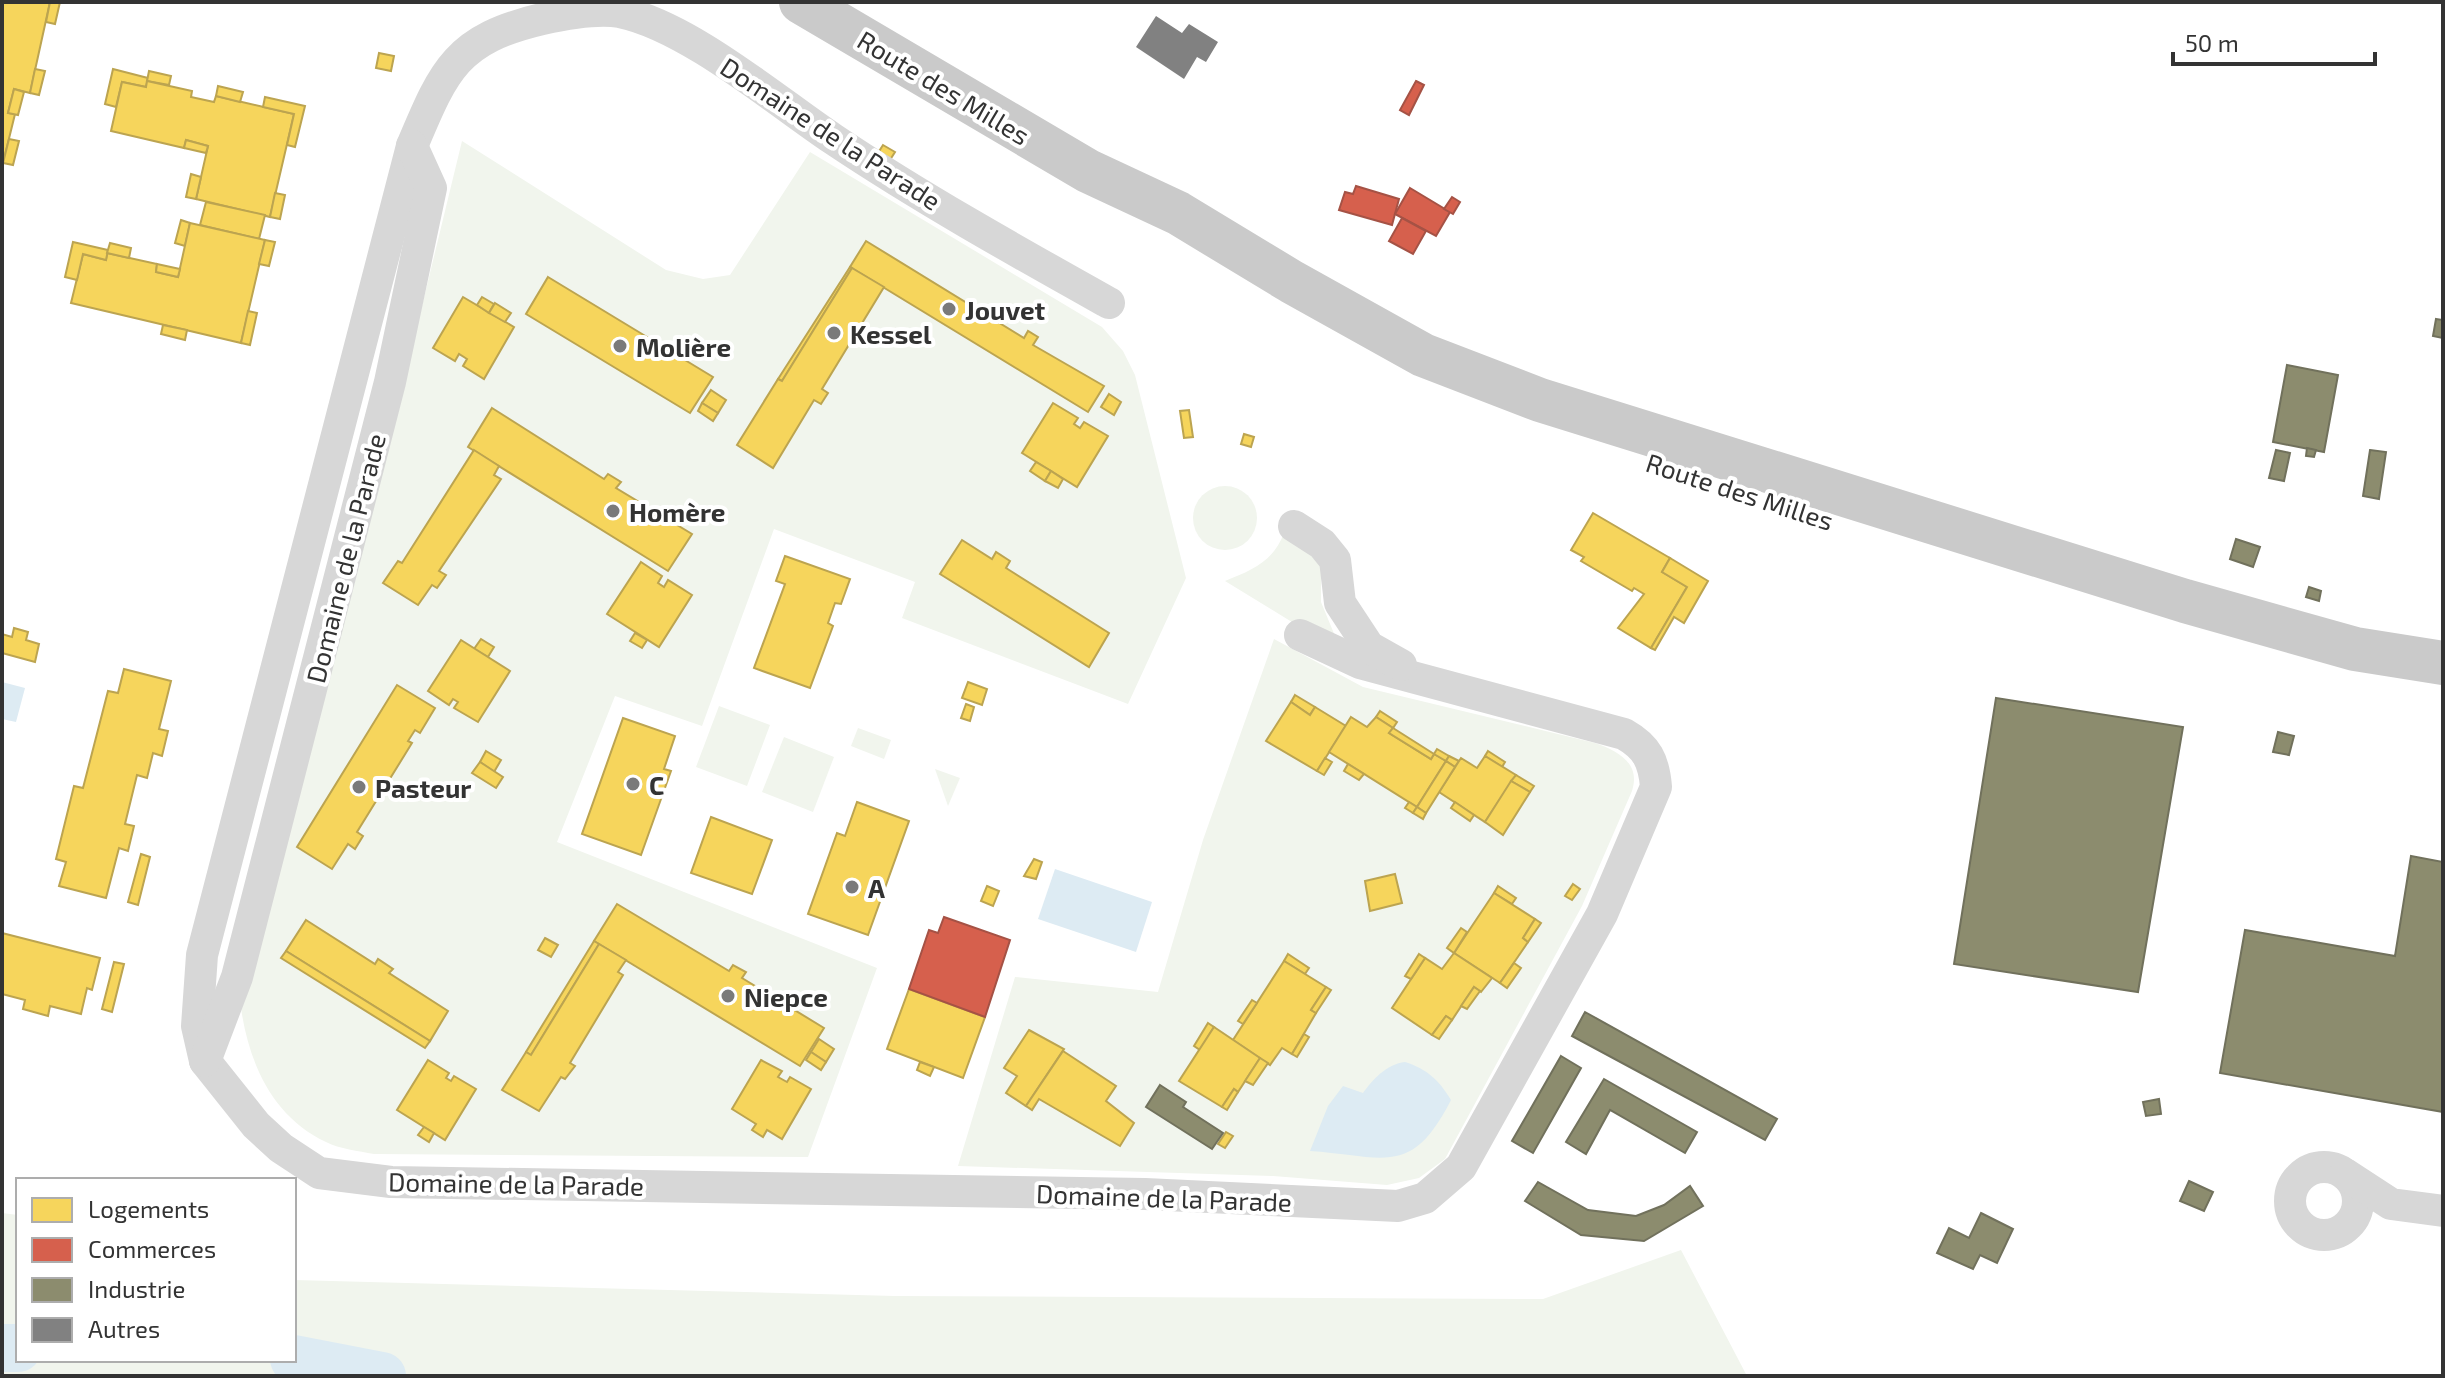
<svg xmlns="http://www.w3.org/2000/svg" width="2445" height="1378" font-family="'Exo 2',sans-serif">
<rect width="100%" height="100%" fill="#fff"/>
<!-- green -->
<g fill="#f1f5ed">
<path d="M462,141L666,270L703,279L730,275L810,152L1102,327L1123,351L1135,375L1186,578L1128,704L902,618L915,582L774,529L702,726L615,696L557,842L877,968L808,1157L374,1154C358,1151 340,1149 326,1142C273,1117 249,1064 241,1008L356,578Z"/>
<circle cx="1225" cy="518" r="32"/>
<path d="M1284,533L1321,560V602L1335,636L1326,643L1225,581C1252,570 1273,562 1284,533Z"/>
<path d="M1274,639L1363,687L1595,743C1618,751 1641,763 1632,791L1582,906L1445,1159L1419,1178L1387,1185L1273,1176L958,1166L1015,977L1158,992L1203,840Z"/>
<polygon points="719,706 770,725 747,786 696,767"/>
<polygon points="858,728 891,740 884,759 851,746"/>
<polygon points="784,737 834,757 813,812 762,792"/>
<polygon points="935,769 960,778 948,806"/>
<polygon points="2,1213 18,1215 18,1360 294,1360 294,1280 895,1296 1543,1299 1681,1250 1747,1376 2,1376"/>
</g>
<!-- water -->
<g fill="#ddebf3">
<polygon points="2,682 25,688 16,722 2,719"/>
<polygon points="1055,869 1152,902 1136,952 1038,919"/>
<path d="M1405,1062C1427,1069 1439,1080 1451,1100C1411,1178 1385,1156 1310,1151L1328,1106L1343,1086L1363,1093C1373,1079 1387,1064 1405,1062Z"/>
</g>
<!-- homes -->
<g fill="#f6d55c" stroke="#bca450" stroke-width="2">
<polygon points="2,2 50,2 30,93 14,89 8,113 15,114 3,163"/>
<polygon points="50,2 60,2 55,24 46,22"/>
<polygon points="379,53 394,56 391,71 376,68"/>
<polygon points="35,69 45,71 39,95 30,93"/>
<polygon points="113,69 148,78 146,87 122,82 116,107 105,104"/>
<polygon points="149,71 171,76 169,85 147,81"/>
<polygon points="147,81 192,91 191,97 214,102 216,96 294,114 270,217 196,199 208,146 186,140 184,148 111,131 122,82 146,87"/>
<polygon points="218,86 243,92 240,102 216,96"/>
<polygon points="14,89 24,92 18,115 8,113"/>
<polygon points="265,97 305,106 295,147 287,145 294,114 263,107"/>
<polygon points="9,139 19,141 13,165 3,163"/>
<polygon points="186,140 208,146 206,153 184,148"/>
<polygon points="883,145 895,152 890,160 878,153"/>
<polygon points="191,174 201,177 196,199 186,197"/>
<polygon points="275,193 285,195 280,219 270,217"/>
<polygon points="206,202 265,215 259,239 200,225"/>
<polygon points="181,220 190,223 185,246 175,243"/>
<polygon points="190,223 265,240 241,343 71,303 83,254 106,260 107,253 157,264 156,272 178,277"/>
<polygon points="265,240 275,242 269,266 259,264"/>
<polygon points="866,241 1024,338 1028,331 1038,337 1033,345 1104,386 1088,412 850,267"/>
<polygon points="73,242 108,250 106,260 83,254 77,280 65,277"/>
<polygon points="110,243 131,248 129,258 107,253"/>
<polygon points="157,264 180,269 178,277 156,272"/>
<polygon points="850,267 852,268 782,381 778,379"/>
<polygon points="852,268 884,287 822,389 828,393 821,404 814,400 773,468 737,445 778,379 782,381"/>
<polygon points="548,277 713,377 690,413 526,314"/>
<polygon points="463,297 514,327 484,379 463,366 467,359 459,354 455,361 433,348"/>
<polygon points="482,297 494,304 489,313 477,305"/>
<polygon points="495,303 511,313 505,322 489,313"/>
<polygon points="248,311 257,313 250,345 241,343"/>
<polygon points="163,325 187,330 185,340 161,334"/>
<polygon points="711,390 726,400 718,413 702,403"/>
<polygon points="1109,394 1121,402 1114,415 1101,407"/>
<polygon points="702,403 718,413 713,421 698,411"/>
<polygon points="1053,403 1078,418 1074,424 1080,428 1084,422 1108,436 1077,487 1022,453"/>
<polygon points="492,408 604,479 608,474 621,482 616,488 692,534 668,571 468,447"/>
<polygon points="1189,410 1193,437 1184,438 1180,411"/>
<polygon points="1244,434 1254,437 1251,447 1241,444"/>
<polygon points="474,450 499,466 494,475 501,479 439,571 446,575 437,588 432,585 418,605 383,583 398,561 402,563"/>
<polygon points="1036,462 1051,471 1045,481 1030,471"/>
<polygon points="1051,471 1063,479 1058,488 1045,481"/>
<polygon points="1593,513 1670,558 1662,572 1687,587 1651,648 1618,628 1644,594 1634,588 1632,591 1581,561 1584,557 1571,550"/>
<polygon points="962,540 992,559 996,552 1010,561 1006,568 1109,633 1089,667 940,574"/>
<polygon points="785,556 850,579 841,604 835,603 828,623 833,626 810,688 754,668 785,584 776,581"/>
<polygon points="1670,558 1708,581 1684,623 1674,617 1655,650 1651,648 1687,587 1662,572"/>
<polygon points="641,562 662,576 658,583 664,587 668,580 692,595 659,647 607,614"/>
<polygon points="14,628 28,632 26,640 39,644 35,662 2,653 2,634 12,637"/>
<polygon points="635,633 647,640 642,648 630,641"/>
<polygon points="481,639 494,647 488,657 474,649"/>
<polygon points="461,640 510,671 478,722 454,708 458,702 453,699 449,705 428,691"/>
<polygon points="124,669 171,681 159,729 168,731 162,756 153,753 147,778 137,775 125,824 134,826 128,851 119,848 106,898 59,886 66,862 56,859 74,786 83,788 108,691 118,693"/>
<polygon points="968,682 987,689 982,705 962,698"/>
<polygon points="397,685 435,708 420,733 415,730 408,741 412,743 357,832 363,836 355,849 348,844 332,869 297,847"/>
<polygon points="1295,695 1315,707 1310,715 1291,702"/>
<polygon points="1291,702 1310,715 1315,707 1346,726 1317,771 1266,741"/>
<polygon points="966,704 974,707 970,721 961,718"/>
<polygon points="1380,711 1397,722 1393,728 1376,717"/>
<polygon points="1351,717 1367,727 1376,717 1393,728 1389,733 1431,759 1434,754 1446,761 1417,807 1329,752"/>
<polygon points="623,718 675,736 664,769 671,771 641,855 582,834"/>
<polygon points="1393,728 1434,754 1431,759 1389,733"/>
<polygon points="1437,749 1449,756 1446,761 1434,754"/>
<polygon points="486,751 501,760 494,772 480,762"/>
<polygon points="1488,751 1505,762 1502,767 1485,756"/>
<polygon points="1449,756 1459,761 1455,767 1446,761"/>
<polygon points="1485,756 1516,775 1485,822 1439,792 1461,758 1477,768"/>
<polygon points="1325,758 1332,762 1324,775 1317,771"/>
<polygon points="1446,761 1455,767 1426,813 1417,807"/>
<polygon points="480,762 503,777 496,788 472,773"/>
<polygon points="1348,764 1364,774 1359,780 1344,771"/>
<polygon points="1516,775 1534,786 1530,792 1511,781"/>
<polygon points="1511,781 1530,792 1503,835 1485,822"/>
<polygon points="857,802 909,821 868,935 808,914 837,833 845,836"/>
<polygon points="1409,802 1417,807 1413,813 1405,808"/>
<polygon points="1455,802 1474,815 1470,821 1451,808"/>
<polygon points="1417,807 1426,813 1423,819 1413,813"/>
<polygon points="711,817 772,840 752,894 691,873"/>
<polygon points="141,854 150,857 138,905 128,902"/>
<polygon points="1034,859 1042,862 1036,879 1024,876"/>
<polygon points="1395,874 1402,903 1370,911 1365,881"/>
<polygon points="1573,884 1580,889 1572,900 1565,896"/>
<polygon points="987,886 999,891 993,906 981,901"/>
<polygon points="1498,886 1516,898 1512,904 1494,893"/>
<polygon points="1494,893 1535,919 1523,938 1528,942 1500,983 1454,953"/>
<polygon points="617,904 729,971 733,965 746,972 742,978 824,1028 800,1066 594,941"/>
<polygon points="1535,919 1541,923 1528,942 1523,938"/>
<polygon points="306,920 375,964 378,959 393,969 389,973 448,1011 430,1041 286,951"/>
<polygon points="1461,928 1467,932 1454,953 1447,948"/>
<polygon points="2,933 100,958 92,990 87,988 81,1014 50,1006 48,1016 23,1009 25,1000 2,994"/>
<polygon points="545,938 558,945 551,957 538,950"/>
<polygon points="594,941 599,944 531,1055 526,1052"/>
<polygon points="599,944 626,960 618,972 623,975 570,1063 575,1066 565,1079 561,1077 539,1111 502,1090 526,1052 531,1055"/>
<polygon points="286,951 430,1041 425,1048 281,958"/>
<polygon points="1454,953 1492,978 1481,992 1474,987 1452,1020 1446,1016 1432,1035 1392,1008 1425,958 1442,969"/>
<polygon points="1288,954 1309,968 1305,974 1284,961"/>
<polygon points="1419,954 1425,958 1411,979 1405,976"/>
<polygon points="1284,961 1326,987 1311,1010 1316,1013 1292,1054 1282,1048 1270,1065 1233,1040"/>
<polygon points="114,962 124,964 112,1012 102,1009"/>
<polygon points="1514,963 1521,968 1507,988 1500,983"/>
<polygon points="1326,987 1331,990 1316,1013 1311,1010"/>
<polygon points="1474,987 1480,991 1467,1009 1461,1006"/>
<polygon points="909,989 985,1017 963,1078 887,1049"/>
<polygon points="1252,1000 1257,1003 1243,1024 1238,1021"/>
<polygon points="1446,1016 1452,1020 1439,1039 1432,1035"/>
<polygon points="1208,1023 1214,1027 1200,1050 1194,1046"/>
<polygon points="1214,1027 1260,1058 1238,1092 1234,1089 1222,1107 1179,1081"/>
<polygon points="1029,1030 1064,1049 1026,1106 1006,1093 1017,1076 1004,1068"/>
<polygon points="1304,1034 1309,1037 1297,1057 1292,1054"/>
<polygon points="819,1039 834,1049 826,1062 811,1052"/>
<polygon points="1063,1051 1116,1086 1106,1101 1134,1123 1120,1146 1039,1099 1032,1110 1026,1106"/>
<polygon points="811,1052 826,1062 821,1070 806,1060"/>
<polygon points="1260,1058 1268,1063 1253,1085 1245,1081"/>
<polygon points="428,1060 449,1073 446,1078 451,1081 454,1076 476,1089 445,1140 397,1110"/>
<polygon points="761,1060 782,1071 778,1077 787,1082 790,1077 811,1089 782,1139 767,1130 763,1137 752,1130 756,1124 732,1109"/>
<polygon points="920,1062 934,1067 930,1076 917,1070"/>
<polygon points="1234,1089 1238,1092 1227,1110 1222,1107"/>
<polygon points="424,1127 434,1133 429,1142 418,1135"/>
<polygon points="1226,1132 1233,1136 1225,1148 1218,1144"/>
</g>
<!-- shops -->
<g fill="#d6604d" stroke="#a55245" stroke-width="2">
<polygon points="1416,81 1424,85 1409,115 1400,110"/>
<polygon points="1356,186 1399,199 1392,225 1339,210 1345,192 1353,194"/>
<polygon points="1410,188 1450,212 1436,236 1395,214"/>
<polygon points="1452,197 1460,202 1453,214 1444,209"/>
<polygon points="1402,218 1426,231 1413,254 1389,241"/>
<polygon points="944,917 1010,940 985,1017 909,989 929,930 938,933"/>
</g>
<!-- industry -->
<g fill="#8c8c6e" stroke="#71715c" stroke-width="2">
<polygon points="2436,319 2443,320 2443,338 2433,336"/>
<polygon points="2287,365 2338,375 2324,452 2273,442"/>
<polygon points="2307,448 2316,450 2314,457 2306,456"/>
<polygon points="2276,450 2290,453 2284,481 2269,478"/>
<polygon points="2370,450 2386,452 2379,499 2363,496"/>
<polygon points="2236,539 2260,547 2253,567 2230,559"/>
<polygon points="2309,587 2321,591 2319,601 2306,597"/>
<polygon points="1996,698 2183,727 2138,992 1954,964"/>
<polygon points="2278,732 2294,736 2289,755 2273,752"/>
<polygon points="2411,856 2443,862 2443,1112 2220,1073 2245,930 2395,956"/>
<polygon points="1585,1012 1777,1119 1765,1140 1572,1036"/>
<polygon points="1561,1056 1581,1068 1533,1153 1512,1141"/>
<polygon points="1604,1079 1697,1132 1685,1153 1610,1110 1586,1154 1566,1142"/>
<polygon points="1160,1085 1186,1102 1183,1107 1223,1133 1212,1149 1146,1107"/>
<polygon points="2159,1099 2161,1114 2146,1116 2143,1102"/>
<polygon points="2189,1181 2213,1192 2204,1211 2180,1201"/>
<polygon points="1538,1182 1588,1210 1636,1216 1664,1205 1690,1186 1703,1206 1644,1241 1581,1235 1525,1201"/>
<polygon points="1981,1213 2013,1229 1997,1263 1980,1255 1973,1269 1937,1253 1949,1228 1969,1238"/>
</g>
<g fill="none" stroke-linecap="round" stroke-linejoin="round">
<!-- river -->
<g stroke="#ddebf3" stroke-width="48">
<polyline points="2,1348 18,1348"/>
<polyline points="294,1359 382,1376"/>
</g>
</g>
<!-- building -->
<polygon fill="#818181" points="1156,16 1182,33 1189,24 1218,42 1206,62 1197,57 1184,79 1136,47"/>
<g fill="none" stroke-linecap="round" stroke-linejoin="round">
<!-- minor -->
<g stroke="#d7d7d7" stroke-width="32">
<path d="M1109,303C1016,251 921,198 833,139C775,100 688,26 620,12C597,8 565,14 542,19C456,39 444,70 412,146L202,955L197,1026L205,1061L256,1125L281,1148L319,1173L391,1182L1145,1194L1398,1206L1425,1198L1461,1167L1602,914L1656,787C1654,761 1647,747 1624,734L1360,663L1300,635"/>
<polyline points="1294,526 1322,544 1335,560 1340,603 1369,647 1401,665"/>
<polyline points="205,1061 237,977 390,382 431,188 412,146"/>
<circle cx="2324" cy="1201" r="34"/>
<polyline points="2345,1174 2391,1204 2443,1211"/>
</g>
<!-- primary -->
<polyline stroke="#cacaca" stroke-width="44" points="801,2 1088,171 1178,213 1292,282 1423,355 1540,400 2185,601 2355,649 2443,663"/>
</g>
<!-- markers -->
<g fill="#7a7a7a" stroke="#fff" stroke-width="3">
<circle cx="949" cy="309" r="8"/>
<circle cx="834" cy="333" r="8"/>
<circle cx="620" cy="346" r="8"/>
<circle cx="613" cy="511" r="8"/>
<circle cx="633" cy="784" r="8"/>
<circle cx="359" cy="787" r="8"/>
<circle cx="852" cy="887" r="8"/>
<circle cx="728" cy="996" r="8"/>
</g>
<g text-anchor="middle" dominant-baseline="central" stroke-width="8" stroke-linejoin="round" paint-order="stroke">
<!-- street labels -->
<g font-size="26" fill="#333" stroke="#fff">
<text transform="translate(944 87) rotate(31)">Route des Milles</text>
<text transform="translate(831 133) rotate(33)">Domaine de la Parade</text>
<text transform="translate(1740 491) rotate(18)">Route des Milles</text>
<text transform="translate(345 558) rotate(-76)">Domaine de la Parade</text>
<text transform="translate(516 1183) rotate(1)">Domaine de la Parade</text>
<text transform="translate(1164 1197) rotate(2)">Domaine de la Parade</text>
</g>
<!-- poi labels -->
<g font-size="26" font-weight="bold" fill="#333" stroke="#fff" text-anchor="start">
<text x="965" y="309">Jouvet</text>
<text x="850" y="333">Kessel</text>
<text x="636" y="346">Molière</text>
<text x="629" y="511">Homère</text>
<text x="649" y="784">C</text>
<text x="375" y="787">Pasteur</text>
<text x="868" y="887">A</text>
<text x="744" y="996">Niepce</text>
</g>
</g>
<!-- border -->
<rect width="2445" height="1378" fill="none" stroke="#333333" stroke-width="8"/>
<!-- legend -->
<rect x="16" y="1178" width="280" height="184" fill="#ffffff" stroke="#adadad" stroke-width="2"/>
<rect x="32" y="1198" width="40" height="24" fill="#f6d55c" stroke="#adadad" stroke-width="2"/>
<text x="88" y="1218" font-size="24" fill="#333333">Logements</text>
<rect x="32" y="1238" width="40" height="24" fill="#d6604d" stroke="#adadad" stroke-width="2"/>
<text x="88" y="1258" font-size="24" fill="#333333">Commerces</text>
<rect x="32" y="1278" width="40" height="24" fill="#8c8c6e" stroke="#adadad" stroke-width="2"/>
<text x="88" y="1298" font-size="24" fill="#333333">Industrie</text>
<rect x="32" y="1318" width="40" height="24" fill="#818181" stroke="#adadad" stroke-width="2"/>
<text x="88" y="1338" font-size="24" fill="#333333">Autres</text>
<!-- scale -->
<path d="M2173 52v12h202v-12" fill="none" stroke="#333333" stroke-width="4"/>
<text x="2185" y="52" font-size="24" fill="#333333" stroke="#ffffff" stroke-width="6" paint-order="stroke">50 m</text>
</svg>
